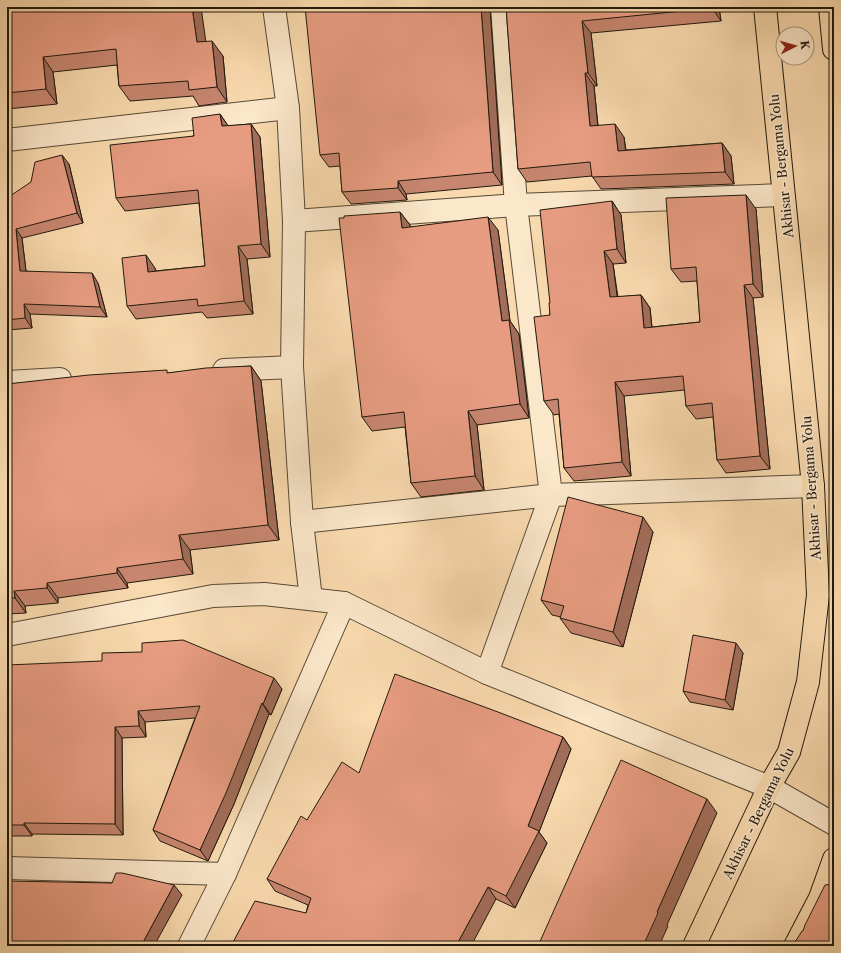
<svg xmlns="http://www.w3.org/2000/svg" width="841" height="953" font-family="'Libre Caslon Text',serif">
<rect width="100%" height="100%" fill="#f9daae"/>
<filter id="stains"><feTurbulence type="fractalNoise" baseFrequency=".005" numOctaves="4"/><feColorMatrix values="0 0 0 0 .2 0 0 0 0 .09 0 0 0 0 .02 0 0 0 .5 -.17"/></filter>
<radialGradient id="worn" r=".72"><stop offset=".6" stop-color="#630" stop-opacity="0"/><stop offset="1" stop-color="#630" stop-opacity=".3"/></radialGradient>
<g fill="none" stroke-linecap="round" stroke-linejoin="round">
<!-- minor casing -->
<g stroke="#574936" stroke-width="24">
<g id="minor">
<polyline points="274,7 288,108 294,221 292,367 302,522 311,599"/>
<polyline points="7,140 288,108"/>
<polyline points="294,221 516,205 783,195"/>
<polyline points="224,370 292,367"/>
<polyline points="7,382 60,379"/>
<polyline points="302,522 551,495 813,486"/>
<polyline points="7,635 213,596 264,594 344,603 487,673 769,787 834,824"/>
<polyline points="487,673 551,495 516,205 502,7"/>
<polyline points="7,868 225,874"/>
<polyline points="189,946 225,874 344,603"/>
</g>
</g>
<!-- major casing -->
<g stroke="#21190e" stroke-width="24">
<g id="major">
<polyline points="830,7 834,49"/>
<polyline points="694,946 769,787 789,752 808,682 818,595 813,486 765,7"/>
<polyline points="795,946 820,898 834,859"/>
</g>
</g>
<!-- minor -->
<use href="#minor" stroke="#fbe7ca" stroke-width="22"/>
<!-- major -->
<use href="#major" stroke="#f9daae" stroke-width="22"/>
</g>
<!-- wall -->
<g fill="#c7866f" stroke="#21190e">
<polygon points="7,7 206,42 223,56 227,102 199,106 193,96 130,101 119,86 117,65 53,72 57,104 7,109"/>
<polygon points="506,7 719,7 721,21 591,33 597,86 594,86 598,125 624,137 626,150 722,143 731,156 734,184 601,189 592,176 527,182 518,169"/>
<polygon points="490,8 502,185 406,194 407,200 351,204 342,192 340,166 329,167 320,155"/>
<polygon points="220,114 228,126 251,124 260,137 270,257 247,259 253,314 207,318 202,312 136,319 127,306 155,268 155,271 205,266 199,203 125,211 116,198"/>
<polygon points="69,164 83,223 22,238 26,271 98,283 107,317 30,314 32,328 7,330 7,198"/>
<polygon points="612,201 621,215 626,263 613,264 618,297 641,295 650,308 652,327 700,322 697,281 681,282 671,269 756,209 763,297 753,298 770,469 726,473 717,460 713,417 696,419 686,406 685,390 624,396 631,476 574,481 564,468 559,414 554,415 544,401 550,315 550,303"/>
<polygon points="400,212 410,225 410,227 498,230 510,321 519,334 529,418 477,425 484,490 421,497 411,483 405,427 372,431 362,417"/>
<polygon points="251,366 261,381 279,540 190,550 193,574 127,583 128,588 58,598 58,603 25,606 26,613 7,614 7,384 169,373"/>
<polygon points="653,532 623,647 571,633 560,618 561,617 552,615 541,600"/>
<polygon points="743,653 733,710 690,702 683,691"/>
<polygon points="7,665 282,689 271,715 269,714 234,804 208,861 160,841 153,830 195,718 145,722 146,737 122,738 123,835 32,834 32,836 7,836"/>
<polygon points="563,737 571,749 539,832 547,843 515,908 496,899 306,913 308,905 275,891 267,879 307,820 359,773"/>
</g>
<!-- shaded-wall -->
<g fill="#a26d5a" stroke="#21190e">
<polygon points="192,7 201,7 208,57 197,42"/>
<polygon points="481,7 490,7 502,185 493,172"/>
<polygon points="712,7 719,7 721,21 712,8"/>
<polygon points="582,21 591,33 597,86 588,73"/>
<polygon points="212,41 223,56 227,102 217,87"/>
<polygon points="43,57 53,72 57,104 46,89"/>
<polygon points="585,73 594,86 599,139 590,126"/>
<polygon points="220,114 229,127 222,126"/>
<polygon points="251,124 260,137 270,257 261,244"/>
<polygon points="615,124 624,137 627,164 618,151"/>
<polygon points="722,143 731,156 734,184 725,172"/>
<polygon points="62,155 69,164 83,223 77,213"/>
<polygon points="398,181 406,194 407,200 398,188"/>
<polygon points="746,195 756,209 763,297 753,284"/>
<polygon points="612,201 621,215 626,263 617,249"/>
<polygon points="400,212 410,225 412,241 402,228"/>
<polygon points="488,217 498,230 510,321 519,334 529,418 520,404 502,321"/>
<polygon points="16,229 22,238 27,280 20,271"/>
<polygon points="238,246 247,259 253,314 244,301"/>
<polygon points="604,251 613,264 619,311 610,297"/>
<polygon points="146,255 155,268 157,285 148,272"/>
<polygon points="92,273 98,283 107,317 100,307"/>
<polygon points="744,285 753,298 770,469 760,456"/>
<polygon points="641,295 650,308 653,341 644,328"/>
<polygon points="24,304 30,314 32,328 25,318"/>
<polygon points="251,366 261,381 279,540 268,525"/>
<polygon points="615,382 624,396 631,476 622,462"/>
<polygon points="468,411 477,425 484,490 475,476"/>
<polygon points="643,517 653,532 623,647 613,632"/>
<polygon points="179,535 190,550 193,574 183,559"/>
<polygon points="117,568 127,583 128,588 117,573"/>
<polygon points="47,583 58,598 58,603 47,588"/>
<polygon points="14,591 25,606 26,613 15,598"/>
<polygon points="736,643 743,653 733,710 725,700"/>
<polygon points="274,678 282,689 271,715 263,704"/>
<polygon points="262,703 269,714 234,804 208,861 200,850"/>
<polygon points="138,711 145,722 146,737 139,726"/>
<polygon points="115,727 122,738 123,835 115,824"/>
<polygon points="563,737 571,749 539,832 547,843 515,908 506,896 528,826"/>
<polygon points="707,799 717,813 667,925 668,926 659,946 643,946 657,912"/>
<polygon points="24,823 32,834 32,836 24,825"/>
<polygon points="174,885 182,895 154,946 141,946"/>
<polygon points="488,887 496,899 471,946 456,946"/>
</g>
<!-- building -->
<g fill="#e79c81" stroke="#21190e">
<polygon points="7,7 192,7 197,42 212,41 217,87 189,90 188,81 119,86 116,49 43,57 46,89 7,93"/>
<polygon points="305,7 481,7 493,172 398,181 398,188 342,192 339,153 320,155"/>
<polygon points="506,7 712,7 712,8 582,21 588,73 585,73 590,126 615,124 618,151 722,143 725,172 592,177 590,162 518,169"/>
<polygon points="833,47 834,47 834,85 830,49"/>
<polygon points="220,114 222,126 251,124 261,244 238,246 244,301 198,306 197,299 127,306 122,258 146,255 148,272 205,266 198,190 116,198 110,145 194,136 192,118"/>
<polygon points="62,155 77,213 16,229 20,271 92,273 100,307 24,304 25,318 7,320 7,198 31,182 35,162"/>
<polygon points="746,195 753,284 744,285 760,456 717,460 712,403 686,406 683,376 615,382 622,462 564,468 558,399 544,401 534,317 550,315 549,303 550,303 540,210 612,201 617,249 604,251 610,297 641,295 644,328 700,322 696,267 671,269 666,198"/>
<polygon points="400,212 402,228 488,217 502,321 509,320 520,404 468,411 475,476 411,483 404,412 362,417 339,218 344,218 344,216"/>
<polygon points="251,366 268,525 179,535 183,559 117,568 117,573 47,583 47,588 14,591 15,598 7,598 7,384 89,375 167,370 167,373 206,368"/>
<polygon points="568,497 643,517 613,632 560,618 564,606 541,600"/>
<polygon points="693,635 736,643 725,700 683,691"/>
<polygon points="183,640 274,678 263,704 262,703 226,793 200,850 153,830 200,706 138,711 139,726 115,727 115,824 24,823 24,825 7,825 7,665 102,661 102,653 142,652 142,643"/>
<polygon points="395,674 498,712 563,737 528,826 539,831 506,896 488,887 456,946 231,946 255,901 306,913 311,898 267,879 301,816 307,820 342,762 359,773"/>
<polygon points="621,760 707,799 657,912 658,913 643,946 538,946"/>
<polygon points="116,873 122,873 174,885 141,946 7,946 7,881 112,883"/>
<polygon points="834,884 834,946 792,946 792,944 797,939 802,931 803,931 805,925 825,885"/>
</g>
<g text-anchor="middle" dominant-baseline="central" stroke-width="3.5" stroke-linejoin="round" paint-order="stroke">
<!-- street labels -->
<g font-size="13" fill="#21190e" stroke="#fbe7ca">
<text transform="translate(781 166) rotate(-96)">Akhisar - Bergama Yolu</text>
<text transform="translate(811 488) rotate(-94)">Akhisar - Bergama Yolu</text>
<text transform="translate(758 813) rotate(-64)">Akhisar - Bergama Yolu</text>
</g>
</g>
<!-- margin -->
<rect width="841" height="953" fill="none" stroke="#f9daae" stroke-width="24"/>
<rect x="8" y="8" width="825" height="937" fill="none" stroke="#21190e" stroke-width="2"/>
<rect x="12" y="12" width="817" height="929" fill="none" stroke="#21190e"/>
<!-- north arrow -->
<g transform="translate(795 46) rotate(84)"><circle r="19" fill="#fbe7ca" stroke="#a4957f"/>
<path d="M0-3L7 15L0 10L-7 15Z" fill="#8f2418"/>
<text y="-6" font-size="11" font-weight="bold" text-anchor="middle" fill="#21190e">K</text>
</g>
<rect width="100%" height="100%" filter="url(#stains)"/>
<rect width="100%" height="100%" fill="url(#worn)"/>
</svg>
